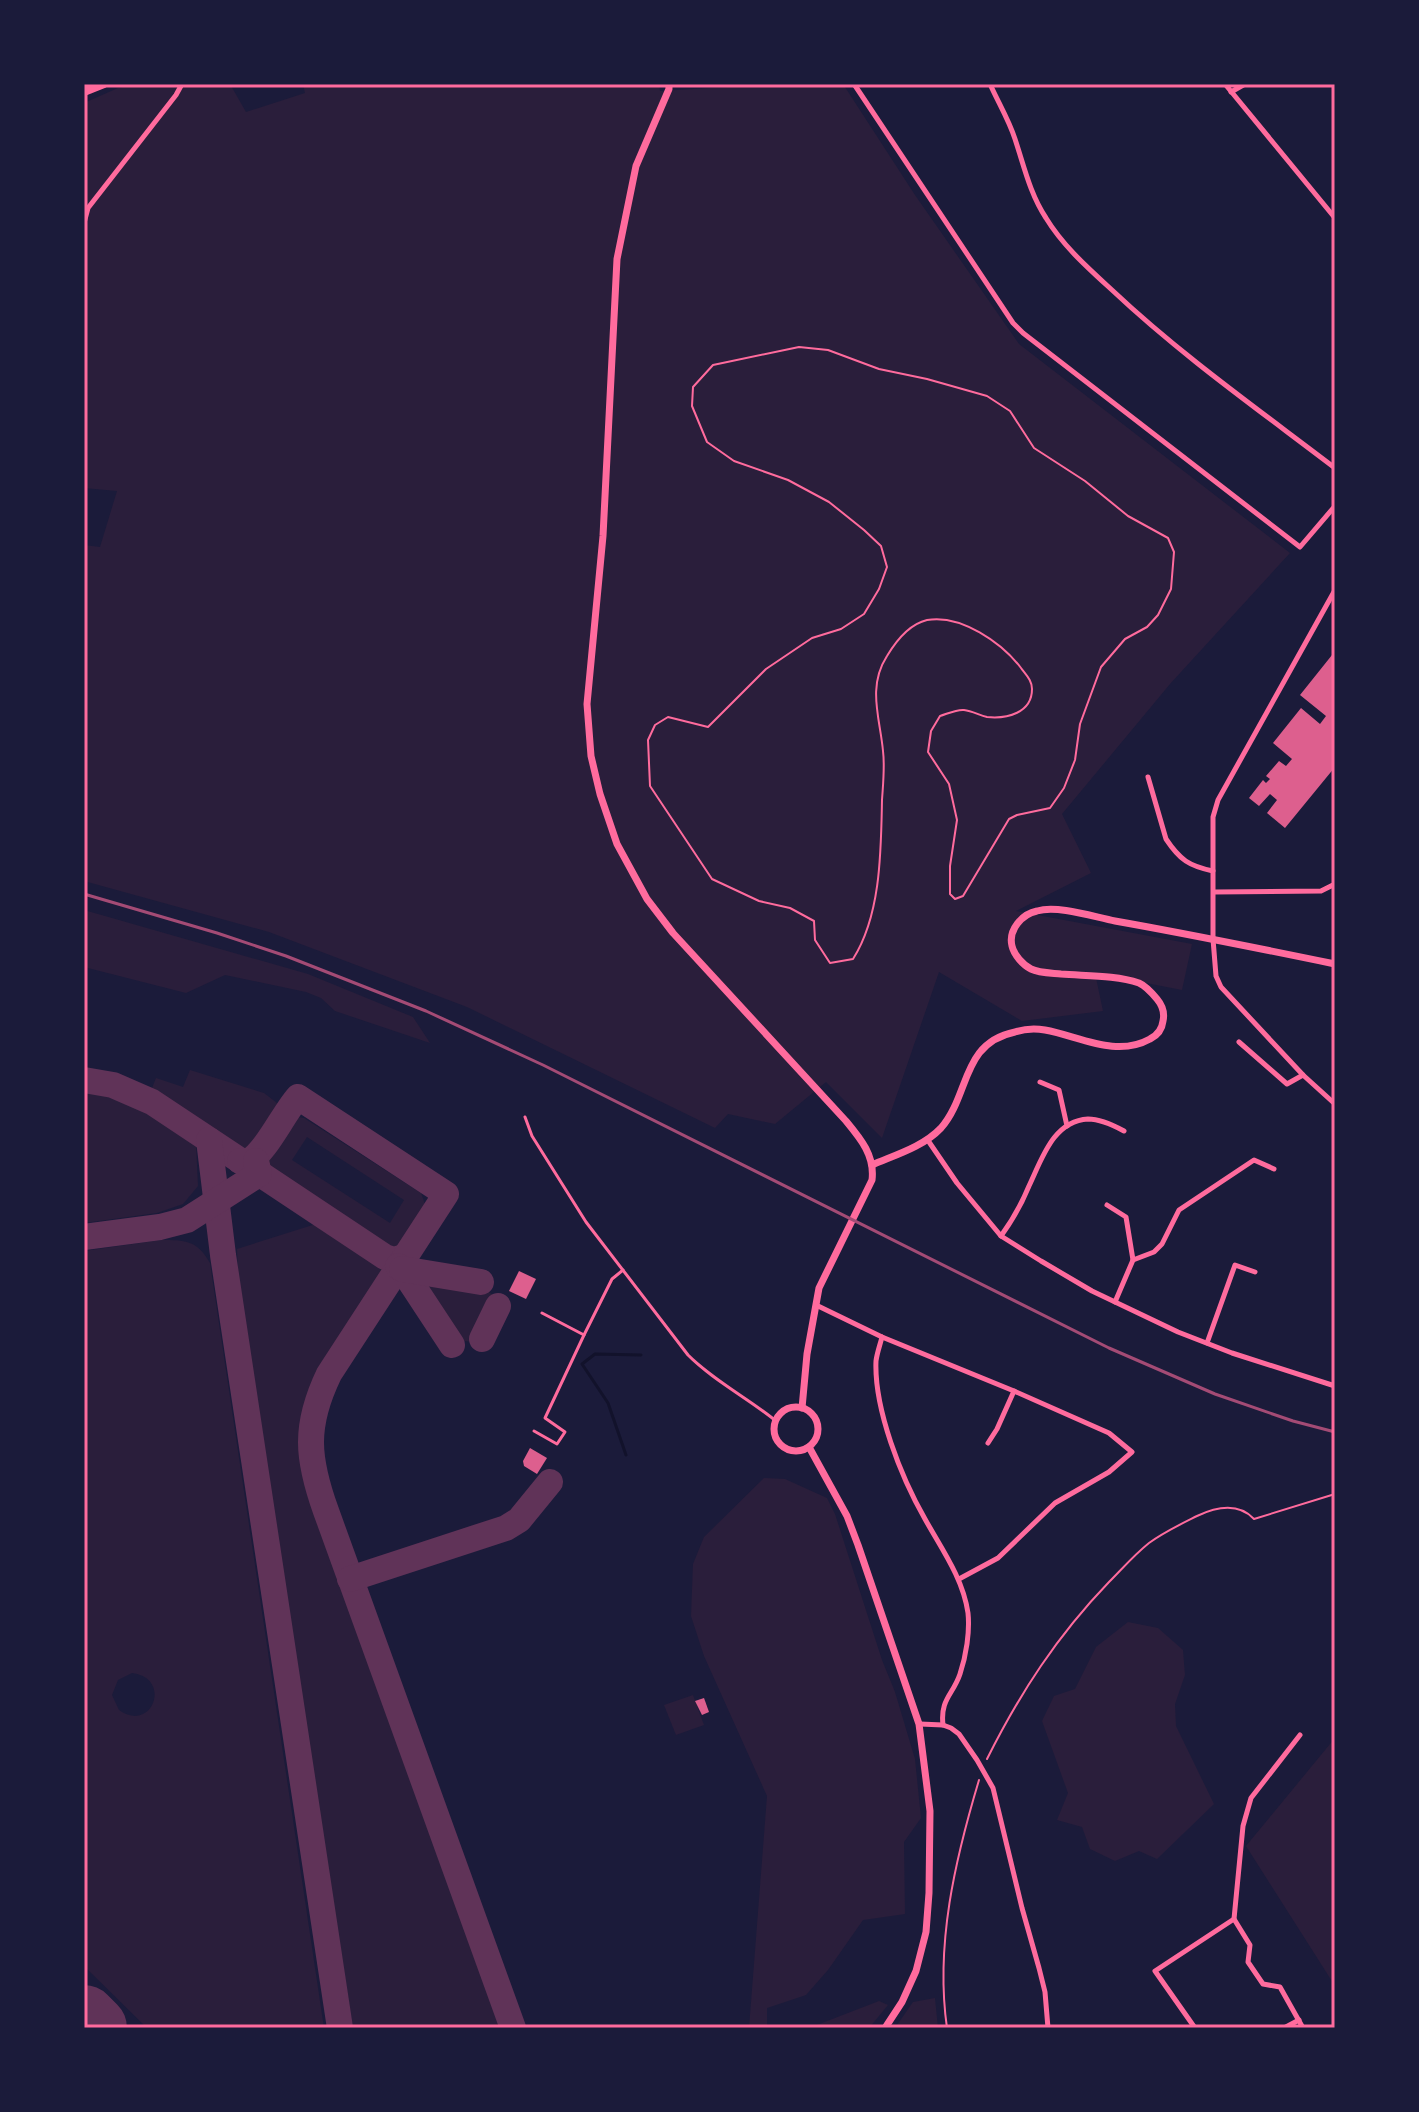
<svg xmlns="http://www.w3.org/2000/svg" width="1419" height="2112" font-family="'Public Sans',sans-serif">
<rect width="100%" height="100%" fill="#1b1b3a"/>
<!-- green -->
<g fill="#2a1e3b" fill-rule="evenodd">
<polygon points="134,84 230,84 246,112 305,93 303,84 659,84 660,91 776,84 843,84 915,195 1019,344 1290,553 1170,684 1062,814 1091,873 1016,911 1192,944 1182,990 1095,973 1103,1011 1022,1021 939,972 882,1138 826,1082 775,1124 728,1114 715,1128 467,1007 269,932 84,881 84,545 100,547 117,491 84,488 84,103 118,88"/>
<polygon points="84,910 308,974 413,1017 430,1043 335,1011 321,998 306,992 225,975 186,993 84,967"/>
<path d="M190,1070L264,1093L277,1103C277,1114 261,1143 251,1150C246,1154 245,1153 239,1153L157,1100L152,1088L156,1078L183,1087Z"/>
<path d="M84,1089C128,1092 161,1119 196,1143L198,1186L183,1204L157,1213L84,1223Z"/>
<path d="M297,1117L304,1118L421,1193L426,1207L425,1213L402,1248L387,1250L266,1170L265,1158L288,1122ZM307,1137L404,1200L390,1223L292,1160Z"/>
<path d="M319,1223C333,1232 375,1255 381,1268C384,1274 383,1274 381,1280C352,1323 302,1383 302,1436C301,1449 304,1462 305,1474L506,2028H353L239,1307L237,1249Z"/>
<path d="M161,1240C185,1240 197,1240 210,1263L324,2028H147L84,1966V1251ZM132,1673C173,1678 152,1734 119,1710L112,1695L118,1680Z"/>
<path d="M418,1276C438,1279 490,1281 496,1301L480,1337L471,1342L459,1340Z"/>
<polygon points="764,1478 785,1479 827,1498 835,1514 882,1660 895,1692 915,1759 921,1818 904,1842 905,1914 863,1920 828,1970 806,1995 767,2008 767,2028 749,2028 767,1796 704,1656 691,1616 693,1564 704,1537"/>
<polygon points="1128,1622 1158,1628 1183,1650 1185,1675 1175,1704 1176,1726 1214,1804 1157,1859 1139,1851 1115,1861 1090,1849 1082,1827 1057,1820 1068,1793 1042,1721 1054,1696 1075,1689 1096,1647"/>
<polygon points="693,1695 704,1725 676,1735 664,1705"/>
<polygon points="1335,1738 1335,1986 1246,1846"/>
<polygon points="935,1998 938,2028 895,2028 913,2002"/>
<polygon points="879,2001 888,2005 869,2028 809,2028"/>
</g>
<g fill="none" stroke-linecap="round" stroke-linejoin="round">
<!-- stream -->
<polyline stroke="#12122b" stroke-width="3" points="626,1455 608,1403 582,1364 595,1354 641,1355"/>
<!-- taxiway -->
<g stroke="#603358" stroke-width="26">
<polyline points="84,1080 113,1085 152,1102 385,1257 394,1260 404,1257"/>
<polyline points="209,1140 223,1255 340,2028"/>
<path d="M240,1161L248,1162C266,1152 283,1114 298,1097L446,1194L329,1374C304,1426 307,1458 326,1511L513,2028"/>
<polyline points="84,1237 160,1227 187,1220 259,1174 256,1161"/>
<polyline points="398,1266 402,1269 452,1345"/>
<polyline points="402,1269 481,1282"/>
<polyline points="482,1339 498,1306"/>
<polyline points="350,1579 506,1528 519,1520 550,1482"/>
</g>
<!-- runway -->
<polyline stroke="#603358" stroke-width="66" points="84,2018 94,2028"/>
</g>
<!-- building -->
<g fill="#dd5f8e">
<polygon points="1332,655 1335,657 1335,767 1285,828 1267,813 1277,800 1270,794 1259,806 1249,798 1263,780 1266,783 1270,779 1266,776 1279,761 1286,766 1292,759 1273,743 1301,708 1320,724 1326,716 1300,695"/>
<polygon points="519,1271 536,1279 526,1299 509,1291"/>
<polygon points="530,1448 547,1458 537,1474 524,1466 523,1461"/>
<polygon points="704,1698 709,1712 702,1715 695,1701"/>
</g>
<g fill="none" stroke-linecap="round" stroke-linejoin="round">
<!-- path -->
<g stroke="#ff6b9d" stroke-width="2">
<path d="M799,347L828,350L879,369L927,379L987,396L1010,411L1034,448L1085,481L1128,516L1168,538L1174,552L1171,589L1158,615L1147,627L1125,639L1101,667L1080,724L1075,760L1064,788L1050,808L1017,815L1009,819L963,896L955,899L950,894V866L957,820L949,784L928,752L931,731L940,716C947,714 957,709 964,710C972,711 979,715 987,717C1007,719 1032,713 1032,689C1032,680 1026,675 1021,668C1002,643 961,614 927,620C910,624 896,641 887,656C867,687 880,718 883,751C885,767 883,784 882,800C881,851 881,915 853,959L830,963L815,940L814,921L790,908L759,901L712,879L650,786L648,740L655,725L668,717L708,727L766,669L812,638L841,629L864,614L879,589L887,567L881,546L864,530L829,502L788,480L734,461L707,442L692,406L693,387L713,365Z"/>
<path d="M987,1759C1020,1693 1057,1636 1109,1582C1122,1569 1134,1555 1149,1543C1164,1532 1181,1524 1197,1516C1216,1507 1238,1502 1254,1519L1335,1494"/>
<path d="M947,2028C935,1945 955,1860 979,1780"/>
</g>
<!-- service -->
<g stroke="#ff6b9d" stroke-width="3">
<path d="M525,1117L532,1136L586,1222L688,1355C714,1381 748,1398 776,1421"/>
<polyline points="542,1313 584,1335 612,1279 623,1270"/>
<polyline points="534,1431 557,1444 565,1432 545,1418 584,1335"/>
</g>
<!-- minor -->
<g stroke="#ff6b9d" stroke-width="5">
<polyline points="854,84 1013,323 1023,333 1300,547 1335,506"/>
<path d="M990,84C998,102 1009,120 1015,139C1024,166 1030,194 1046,218C1063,246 1088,268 1112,290C1181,355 1259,410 1335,468"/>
<polyline points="1225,84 1335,218"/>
<polyline points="1231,92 1245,84"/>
<polyline points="84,223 88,208 176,95 182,84"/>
<polyline points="1335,590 1218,800 1213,817 1213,939 1216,976 1221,987 1303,1075 1335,1104"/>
<path d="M1148,777L1166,839C1180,860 1189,866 1213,871"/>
<polyline points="1214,892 1321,891 1335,884"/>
<polyline points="1239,1042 1287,1084 1303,1075"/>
<polyline points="1040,1082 1059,1090 1067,1126"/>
<polyline points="927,1139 957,1183 1001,1236 1041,1261 1092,1291 1178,1332 1232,1353 1335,1386"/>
<polyline points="1107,1205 1126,1217 1133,1260"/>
<path d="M1001,1236C1012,1221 1022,1203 1029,1186C1042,1159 1053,1121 1088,1119C1101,1119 1113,1125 1124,1131"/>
<polyline points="1115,1302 1133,1260 1154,1252 1162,1244 1179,1210 1254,1160 1274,1169"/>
<polyline points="816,1305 882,1337 1014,1391 1109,1433 1132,1452 1109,1472 1055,1503 998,1558 959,1579"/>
<path d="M882,1337C880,1345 877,1353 876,1361C874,1409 901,1477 925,1519C941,1548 963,1578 968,1613C970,1632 966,1656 960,1674C953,1695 940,1699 943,1725"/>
<polyline points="1207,1343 1235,1265 1255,1272"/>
<polyline points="988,1443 997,1429 1014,1391"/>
<polyline points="920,1724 943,1725 951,1728 959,1734 977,1760 993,1788 1022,1908 1039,1968 1045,1992 1048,2028"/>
<polyline points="1300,1735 1251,1798 1243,1826 1234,1919 1250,1945 1248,1962 1263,1984 1280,1987 1303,2028"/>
<polyline points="1195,2028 1155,1971 1234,1919"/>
<polyline points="1284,2028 1299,2020"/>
</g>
<!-- tertiary -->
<g stroke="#ff6b9d" stroke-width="7">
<path d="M669,84V89L636,166L617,259L603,536L587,704L591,756L600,794L617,844L647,899L673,933L846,1121C861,1139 875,1156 872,1180L819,1288L807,1354L802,1408"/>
<path d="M872,1165C895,1155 923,1147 941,1128C970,1095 961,1043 1015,1032C1024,1029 1034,1028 1045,1030C1079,1036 1116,1058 1150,1039C1158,1035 1162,1030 1163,1021C1165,1012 1162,1005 1157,999C1152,993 1146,986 1139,983C1116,975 1086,976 1061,974C1052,973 1039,973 1031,969C1023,965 1014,955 1012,946C1008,930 1022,914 1037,911C1058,905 1094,917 1115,921C1189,934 1262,949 1335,964"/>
<circle cx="796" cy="1429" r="22"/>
<polyline points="809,1447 847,1516 858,1545 919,1724 930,1811 929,1893 926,1932 916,1971 902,2002 885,2028"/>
</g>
<!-- secondary -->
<polyline stroke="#ff6b9d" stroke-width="8" points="84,92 104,84"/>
<!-- rail -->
<polyline stroke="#a44b75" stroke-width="3" points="84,894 217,933 286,956 426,1011 543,1065 1109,1348 1215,1394 1293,1421 1335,1432"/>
</g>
<!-- border -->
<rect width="1419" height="2112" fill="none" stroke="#1b1b3a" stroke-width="172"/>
<rect x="86" y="86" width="1247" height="1940" fill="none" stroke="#ff6b9d" stroke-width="3"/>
</svg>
